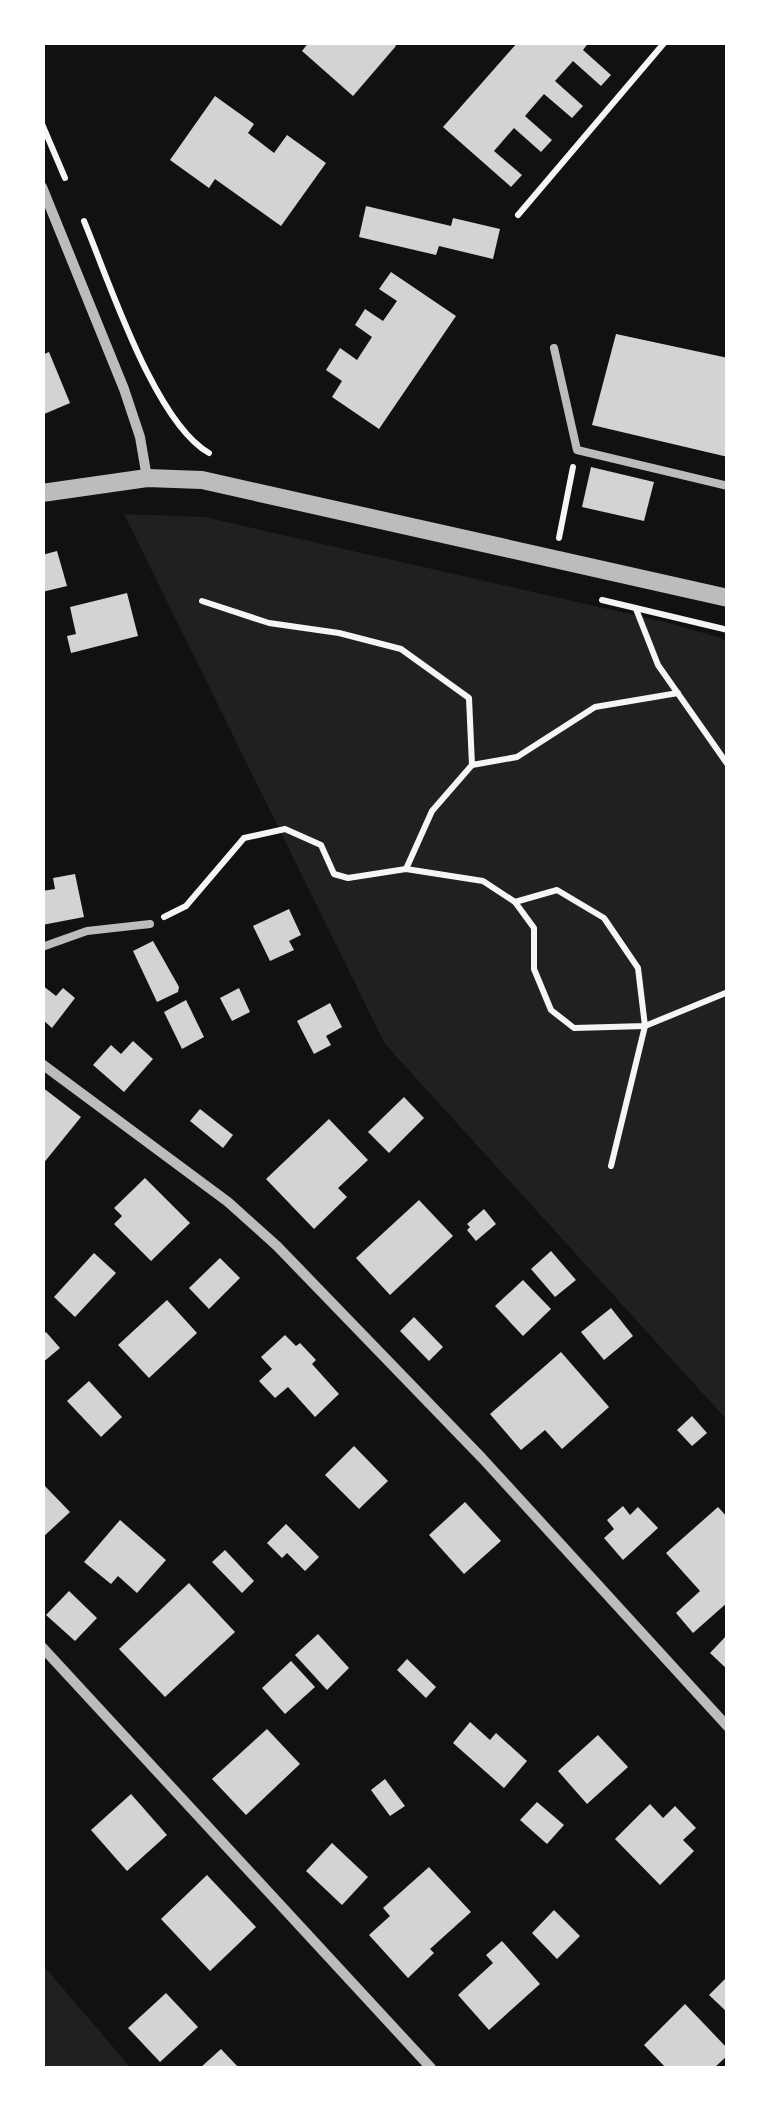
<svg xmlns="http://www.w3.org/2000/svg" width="770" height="2111" font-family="Lora,serif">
<rect width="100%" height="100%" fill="#111"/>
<!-- green -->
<g fill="#202020">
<polygon points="124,514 204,517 665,622 721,638 727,643 727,1420 385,1044"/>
<polygon points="43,1965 131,2068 46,2068 43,2065"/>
</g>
<!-- building -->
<g fill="#d3d3d3">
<polygon points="309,42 393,42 396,46 353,96 302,51"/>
<polygon points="518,42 589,42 583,50 611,75 601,86 573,61 555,81 583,106 572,118 544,94 525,116 552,140 541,152 514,128 494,151 522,175 511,187 443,127"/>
<polygon points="215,96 254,124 248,133 274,153 287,135 326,163 281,226 215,179 209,188 170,160"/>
<polygon points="366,206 451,226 453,218 500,229 493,259 439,246 436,255 359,237"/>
<polygon points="391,272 456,316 379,429 332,397 342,381 326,370 340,348 357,360 372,337 355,325 365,309 383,321 397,301 379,289"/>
<polygon points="616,334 728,358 728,457 592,425"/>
<polygon points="49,352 70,403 42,415 42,355"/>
<polygon points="591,467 654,482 644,521 582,507"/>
<polygon points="57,551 67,586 42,592 42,555"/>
<polygon points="127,593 138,636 71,653 67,636 76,634 70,607"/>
<polygon points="75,874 84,917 42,925 42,891 55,889 53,878"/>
<polygon points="289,909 301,935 289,941 294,950 270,961 253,926"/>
<polygon points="153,941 179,987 178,992 157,1002 133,951"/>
<polygon points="42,985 56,996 63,988 75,998 52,1028 42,1019"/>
<polygon points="239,988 250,1012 232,1021 220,998"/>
<polygon points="186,1000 204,1037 182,1049 164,1012"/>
<polygon points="330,1003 342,1027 326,1036 331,1045 314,1054 297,1021"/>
<polygon points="133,1041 153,1059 124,1092 93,1065 111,1045 121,1054"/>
<polygon points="42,1087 81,1117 42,1165"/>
<polygon points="404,1097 424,1118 389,1153 368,1132"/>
<polygon points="200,1109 233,1135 223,1148 190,1121"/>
<polygon points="329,1119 368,1160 338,1188 347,1197 314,1229 266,1179"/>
<polygon points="145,1178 190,1223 151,1261 114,1224 122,1216 114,1208"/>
<polygon points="419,1200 453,1236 390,1295 356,1258"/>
<polygon points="484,1209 496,1224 476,1241 467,1230 470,1227 467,1224"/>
<polygon points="551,1251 576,1280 555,1297 531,1269"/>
<polygon points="94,1253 116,1273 75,1317 54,1297"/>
<polygon points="220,1258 240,1278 209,1309 189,1288"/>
<polygon points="523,1280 551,1309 523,1336 495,1306"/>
<polygon points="167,1300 197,1333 149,1378 118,1345"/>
<polygon points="611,1308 633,1336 604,1360 581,1332"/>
<polygon points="414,1317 443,1347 429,1361 400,1331"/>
<polygon points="46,1332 60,1348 42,1363 42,1335"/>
<polygon points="285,1335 296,1346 300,1343 316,1360 312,1364 339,1394 315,1417 288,1387 275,1398 259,1381 272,1369 261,1357"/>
<polygon points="561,1352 609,1407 562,1449 545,1430 521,1450 490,1414"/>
<polygon points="89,1381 122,1417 101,1437 67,1401"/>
<polygon points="692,1416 707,1433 692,1446 677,1430"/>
<polygon points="354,1446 388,1481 359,1509 325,1475"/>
<polygon points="42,1483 70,1512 42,1538"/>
<polygon points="465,1502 501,1541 464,1574 429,1535"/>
<polygon points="623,1506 630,1515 638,1507 658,1528 623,1560 604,1538 614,1529 607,1520"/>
<polygon points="718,1507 728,1518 728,1602 693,1633 676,1613 700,1591 666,1553"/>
<polygon points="120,1520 166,1560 137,1593 118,1576 111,1584 84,1562"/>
<polygon points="286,1524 319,1557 305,1571 287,1553 282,1558 267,1543"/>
<polygon points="225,1550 254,1581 242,1593 212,1562"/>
<polygon points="189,1583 235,1632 165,1697 119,1649"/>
<polygon points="69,1591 97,1618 75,1641 46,1615"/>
<polygon points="318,1634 349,1668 327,1690 295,1655"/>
<polygon points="728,1634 728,1670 710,1653"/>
<polygon points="407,1659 436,1687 426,1698 397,1670"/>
<polygon points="291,1661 315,1687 285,1714 262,1688"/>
<polygon points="470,1722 490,1740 496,1733 527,1761 504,1788 453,1743"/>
<polygon points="267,1729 300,1764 246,1815 212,1779"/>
<polygon points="598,1735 628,1767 587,1804 558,1771"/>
<polygon points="385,1779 405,1806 390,1816 371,1790"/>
<polygon points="131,1794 167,1835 127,1871 91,1830"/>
<polygon points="537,1802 564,1825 547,1844 520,1820"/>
<polygon points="650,1804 663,1818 675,1806 696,1828 683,1840 694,1851 660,1885 615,1839"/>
<polygon points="332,1843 368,1877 342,1905 306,1871"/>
<polygon points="429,1867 471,1912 430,1949 434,1953 408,1978 369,1935 390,1916 383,1908"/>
<polygon points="207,1875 256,1927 210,1971 161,1919"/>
<polygon points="554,1910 580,1936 557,1959 532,1933"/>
<polygon points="502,1941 540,1984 489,2030 458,1995 493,1963 486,1955"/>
<polygon points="725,1979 728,1982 728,2013 709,1995"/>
<polygon points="166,1993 198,2027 160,2062 128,2028"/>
<polygon points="685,2004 728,2049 728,2055 714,2068 666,2068 644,2045"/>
<polygon points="221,2049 239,2068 200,2068"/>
</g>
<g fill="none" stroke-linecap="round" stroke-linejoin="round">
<!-- path -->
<g stroke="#f5f5f5" stroke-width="6">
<polyline points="42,124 65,178"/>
<polyline points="518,215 665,42"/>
<path d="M84,221C109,281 155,423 209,453"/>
<polyline points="559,538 573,467"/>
<polyline points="602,600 728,630"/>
<polyline points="202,601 269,623 339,633 401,649 469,698 472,765"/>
<polyline points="636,609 658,665 728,765"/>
<polyline points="406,869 432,811 472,765 517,757 595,707 678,693"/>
<polyline points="515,902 557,890 604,918 638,968 645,1026 611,1166"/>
<polyline points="164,917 186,906 244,838 285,829 321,845 334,874 348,878 406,869 483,881 515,902 534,928 534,969 551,1010 574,1028 645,1026 728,992"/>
</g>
<!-- service -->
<g stroke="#bcbcbc" stroke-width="8">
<polyline points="554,348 577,450 728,486"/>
<polyline points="42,947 87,931 150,924"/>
</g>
<!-- minor -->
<g stroke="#bcbcbc" stroke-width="10">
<polyline points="42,187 124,389 140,437 147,478"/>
<polyline points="42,1064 228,1202 277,1246 482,1458 728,1727"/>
<polyline points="42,1647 431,2068"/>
</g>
<!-- tertiary -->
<polyline stroke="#bcbcbc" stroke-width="18" points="42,493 147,478 202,480 728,598"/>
</g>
<!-- border -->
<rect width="770" height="2111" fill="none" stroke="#ffffff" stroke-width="90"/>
</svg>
